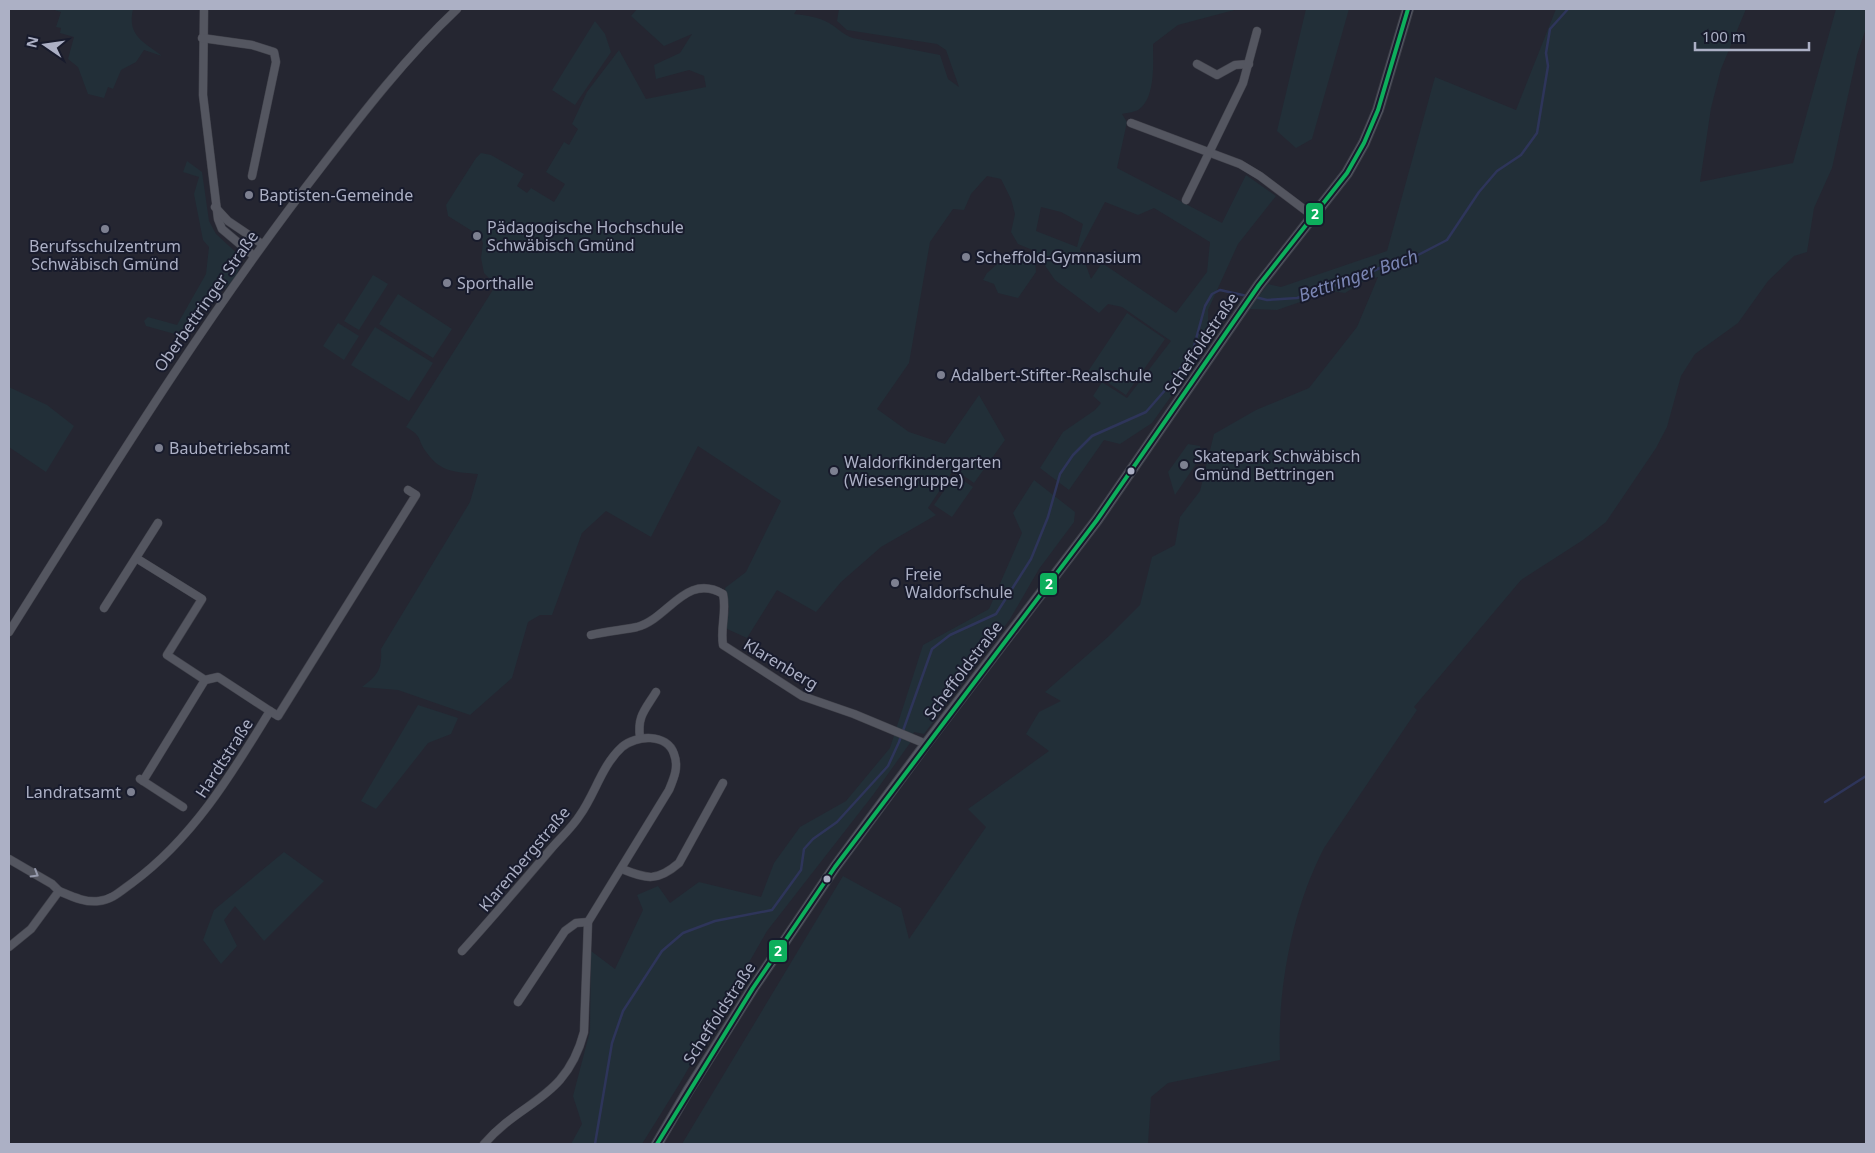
<svg xmlns="http://www.w3.org/2000/svg" width="1875" height="1153" font-family="'Noto Sans',sans-serif">
<rect width="100%" height="100%" fill="#252631"/>
<!-- green -->
<g fill="#222f38" fill-rule="evenodd">
<path d="M51,9H133C127,36 143,41 162,56L144,50L136,62L121,70L113,89L108,87L104,98L88,94L78,67L68,59L74,37L60,33L61,28L56,27L61,12Z"/>
<path d="M637,9H797L794,14C805,15 819,17 829,23C838,28 843,35 853,38L940,55L948,79L959,87L946,50L937,44L847,30L837,21L839,9H1238L1178,25L1153,44C1153,63 1156,98 1138,110C1134,112 1127,113 1122,114L1127,122L1117,168L1222,223L1246,175L1276,196L1238,244L1208,310V338L1211,340L1152,423L1120,444L1104,440L1069,490L1040,468L1063,432L1095,410L1101,403L1093,396L1102,382L1127,398L1171,341L1122,307L1108,304L1099,313L1055,280L1035,251L1018,244L1011,232L1015,214L1011,199L1001,179L987,176L971,194L964,210L953,209L930,242L909,363L877,409L909,432L945,444L979,395L1005,440L974,483L954,469L928,508L936,515L881,547L841,582L816,612L777,590L747,638L725,628L729,609L725,588L746,572L781,501L698,446L651,537L606,511L582,533L552,615H540L528,622L512,678L470,715L398,690L362,687C378,675 382,670 381,649L470,502L478,474C457,472 441,473 427,453C416,439 424,437 406,427L496,285L484,273L481,258L483,243L480,236L448,216L446,205L476,158L481,153L491,155L524,174L517,186L527,193L531,188L554,202L565,184L546,172L564,142L569,145L578,129L572,124L587,92L619,50L646,99L706,87L704,76L689,70L656,79L654,65L680,53L692,34L664,46L631,16ZM1105,202L1138,215L1154,208L1210,242L1207,272L1176,313L1102,263L1091,279L1080,249ZM1041,207L1061,212L1083,224L1077,247L1036,231Z"/>
<polygon points="1306,9 1349,9 1312,139 1296,148 1277,131"/>
<path d="M1556,9H1746L1721,69L1711,108L1700,182L1793,163L1836,9H1866V28L1857,55L1832,168L1814,208L1807,252L1794,256L1768,281L1738,323L1695,354L1681,376L1667,427L1656,448L1606,522L1583,540L1521,580L1414,707L1417,710L1324,848C1292,910 1277,989 1280,1060L1168,1083L1151,1097L1148,1144H682L843,876L901,908L909,939L986,827L968,809L1049,751L1026,734L1039,712L1061,701L1045,692L1109,636L1140,605L1152,557L1175,545L1180,517L1200,491L1214,434L1256,410L1309,388L1357,327L1378,277L1364,281L1345,293L1332,291L1277,310L1249,309L1268,284L1281,287L1387,251L1435,77L1516,110Z"/>
<polygon points="595,21 605,34 611,52 575,105 552,90"/>
<path d="M187,161L202,172L209,221L216,234L241,257C242,281 215,296 199,309C192,315 187,328 182,336L146,326L144,321L148,317L177,325L206,274L209,247L203,240L194,194L199,177L183,172Z"/>
<polygon points="1011,252 1035,261 1036,272 1018,298 998,293 994,284 983,280 987,273"/>
<polygon points="373,275 388,284 359,330 344,321"/>
<polygon points="398,294 452,329 433,358 379,324"/>
<polygon points="1127,313 1165,339 1126,395 1089,370"/>
<polygon points="338,323 359,336 344,360 323,346"/>
<polygon points="375,327 433,363 409,401 351,365"/>
<polygon points="9,387 47,405 74,426 46,472 9,447"/>
<polygon points="1188,444 1200,446 1202,455 1175,495 1168,472"/>
<polygon points="955,475 973,487 952,517 934,505"/>
<polygon points="1034,480 1075,512 1074,522 1039,569 1010,619 924,734 914,732 910,743 873,795 767,931 680,1083 642,1144 571,1144 582,1124 573,1096 590,1031 591,951 615,969 643,910 637,895 658,886 670,903 699,882 761,897 774,863 800,827 846,801 890,748 923,645 989,609 1022,533 1013,513"/>
<polygon points="418,705 458,718 451,734 428,743 376,809 361,801"/>
<polygon points="284,852 324,881 264,941 235,906 224,920 237,946 221,964 203,940 214,910"/>
</g>
<g fill="none" stroke-linecap="round" stroke-linejoin="round">
<!-- stream -->
<g stroke="#2e355a" stroke-width="2.5">
<polyline points="1255,297 1267,300 1297,298 1363,276 1390,263 1418,255 1447,240 1479,192 1497,171 1521,155 1537,133 1548,66 1546,53 1550,29 1568,9"/>
<polyline points="1825,802 1866,776"/>
<polyline points="595,1144 612,1043 623,1011 662,951 683,933 715,921 772,910 801,870 804,849 813,839 837,822 888,766 899,742 932,649 950,635 996,614 1031,559 1048,517 1060,474 1073,455 1092,436 1146,412 1167,388 1193,350 1205,306 1212,294 1220,290 1247,296"/>
</g>
<!-- minor casing -->
<g stroke="#41424b" stroke-width="9">
<g id="minor">
<polyline points="204,9 203,95 218,219 222,229 254,256"/>
<polyline points="202,38 252,45 274,52 276,62 252,176"/>
<polyline points="1197,64 1217,75 1235,65 1249,64"/>
<polyline points="1131,123 1240,164 1260,176 1313,216"/>
<polyline points="1186,200 1243,83 1257,31"/>
<polyline points="215,207 228,221 262,244"/>
<polyline points="136,558 202,599 167,655 205,680 218,677 270,711"/>
<polyline points="104,608 158,523"/>
<path d="M9,632C108,475 205,317 319,170C362,114 406,57 457,9"/>
<path d="M591,635C607,631 623,630 637,627C668,619 686,572 723,594C727,612 720,627 723,645L802,696L854,714L926,744"/>
<path d="M640,738C637,716 645,710 656,692"/>
<polyline points="140,779 183,807"/>
<polyline points="143,781 205,680"/>
<polyline points="9,859 52,884 59,891"/>
<path d="M622,869C647,879 657,882 679,863L723,783"/>
<path d="M9,947L31,929L59,891C71,896 85,903 99,901C112,900 122,890 132,883C193,838 231,775 270,711L278,716L416,495L408,490"/>
<path d="M462,951C492,918 521,884 550,850C560,838 572,828 580,815C595,794 602,765 622,747C636,735 667,733 674,754C679,767 674,778 669,790L588,922L584,1032C566,1100 523,1099 484,1144"/>
<polyline points="518,1002 565,931 576,923 588,922"/>
</g>
</g>
<!-- major casing -->
<g stroke="#3f414b" stroke-width="12">
<polyline id="major" points="657,1144 688,1091 753,988 835,867 926,744 1097,520 1259,285 1347,173 1364,143 1378,110 1408,9"/>
</g>
<!-- minor -->
<use href="#minor" stroke="#545660" stroke-width="8"/>
<!-- major -->
<use href="#major" stroke="#565863" stroke-width="10"/>
<!-- bus-1 casing -->
<g stroke="#181b2c" stroke-width="8">
<polyline id="bus-1" points="657,1144 753,988 835,867 1097,520 1259,285 1347,173 1364,143 1378,110 1408,9"/>
</g>
<!-- bus-1 -->
<use href="#bus-1" stroke="#0daf5c" stroke-width="4"/>
</g>
<!-- one-way arrows -->
<defs><path id="oneway-chevron" d="M-2-3.5L2.5 0L-2 3.5" fill="none" stroke-width="1.6" stroke-linecap="round" stroke-linejoin="round" transform="scale(1.25)"/></defs>
<use stroke="#969aac" href="#oneway-chevron" transform="translate(35 874) rotate(31)"/>
<!-- markers -->
<g fill="#7d8091" stroke="#181b2c" stroke-width="2">
<circle cx="249" cy="195" r="5"/>
<circle cx="105" cy="229" r="5"/>
<circle cx="477" cy="236" r="5"/>
<circle cx="966" cy="257" r="5"/>
<circle cx="447" cy="283" r="5"/>
<circle cx="941" cy="375" r="5"/>
<circle cx="159" cy="448" r="5"/>
<circle cx="1184" cy="465" r="5"/>
<circle cx="834" cy="471" r="5"/>
<circle cx="895" cy="583" r="5"/>
<circle cx="131" cy="792" r="5"/>
</g>
<g fill="#acb0c5" stroke="#181b2c" stroke-width="2">
<circle cx="1131" cy="471" r="4.5"/>
<circle cx="827" cy="879" r="4.5"/>
</g>
<g text-anchor="middle" dominant-baseline="central" stroke-width="4" stroke-linejoin="round" paint-order="stroke">
<!-- poi labels -->
<g font-size="16" fill="#acb0c5" stroke="#181b2c" text-anchor="start">
<text x="259" y="195">Baptisten-Gemeinde</text>
<text x="487" y="227">Pädagogische Hochschule<tspan x="487" dy="18">Schwäbisch Gmünd</tspan></text>
<text x="105" y="246" text-anchor="middle">Berufsschulzentrum<tspan x="105" dy="18">Schwäbisch Gmünd</tspan></text>
<text x="976" y="257">Scheffold-Gymnasium</text>
<text x="457" y="283">Sporthalle</text>
<text x="951" y="375">Adalbert-Stifter-Realschule</text>
<text x="169" y="448">Baubetriebsamt</text>
<text x="1194" y="456">Skatepark Schwäbisch<tspan x="1194" dy="18">Gmünd Bettringen</tspan></text>
<text x="844" y="462">Waldorfkindergarten<tspan x="844" dy="18">(Wiesengruppe)</tspan></text>
<text x="905" y="574">Freie<tspan x="905" dy="18">Waldorfschule</tspan></text>
<text x="121" y="792" text-anchor="end">Landratsamt</text>
</g>
<!-- street labels -->
<g font-size="16" fill="#acb0c5" stroke="#181b2c">
<text transform="translate(206 301) rotate(-55)">Oberbettringer Straße</text>
<text transform="translate(1201 343) rotate(-56)">Scheffoldstraße</text>
<text transform="translate(781 664) rotate(31)">Klarenberg</text>
<text transform="translate(963 670) rotate(-53)">Scheffoldstraße</text>
<text transform="translate(224 758) rotate(-57)">Hardtstraße</text>
<text transform="translate(524 859) rotate(-50)">Klarenbergstraße</text>
<text transform="translate(719 1013) rotate(-57)">Scheffoldstraße</text>
</g>
<!-- water labels -->
<g font-size="18" font-style="italic" fill="#7a85b3" stroke="#181b2c">
<text transform="translate(1358 275) rotate(-19)">Bettringer Bach</text>
</g>
</g>
<g stroke="#181b2c" stroke-width="2">
<rect x="1305" y="202" width="19" height="24" rx="5" fill="#0daf5c"/>
<rect x="1039" y="572" width="19" height="24" rx="5" fill="#0daf5c"/>
<rect x="768" y="939" width="20" height="24" rx="5" fill="#0daf5c"/>
</g>
<g font-size="14" text-anchor="middle" font-weight="bold" fill="#fff">
<text x="1315" y="219">2</text>
<text x="1049" y="589">2</text>
<text x="778" y="956">2</text>
</g>
<!-- border -->
<rect width="1875" height="1153" fill="none" stroke="#acb0c5" stroke-width="20"/>
<!-- north arrow -->
<g transform="translate(45 45) rotate(283)" stroke="#181b2c" stroke-width="4" paint-order="stroke">
<path d="M0-4L9 19L0 12L-9 19Z" fill="#acb0c5"/>
<text y="-8" font-size="14" font-weight="bold" text-anchor="middle" fill="#acb0c5">N</text>
</g>
<!-- scale -->
<path d="M1695 42v8h114v-8" fill="none" stroke="#acb0c5" stroke-width="2.5"/>
<text x="1702" y="42" font-size="15" fill="#acb0c5" stroke="#181b2c" stroke-width="4" paint-order="stroke">100 m</text>
</svg>
